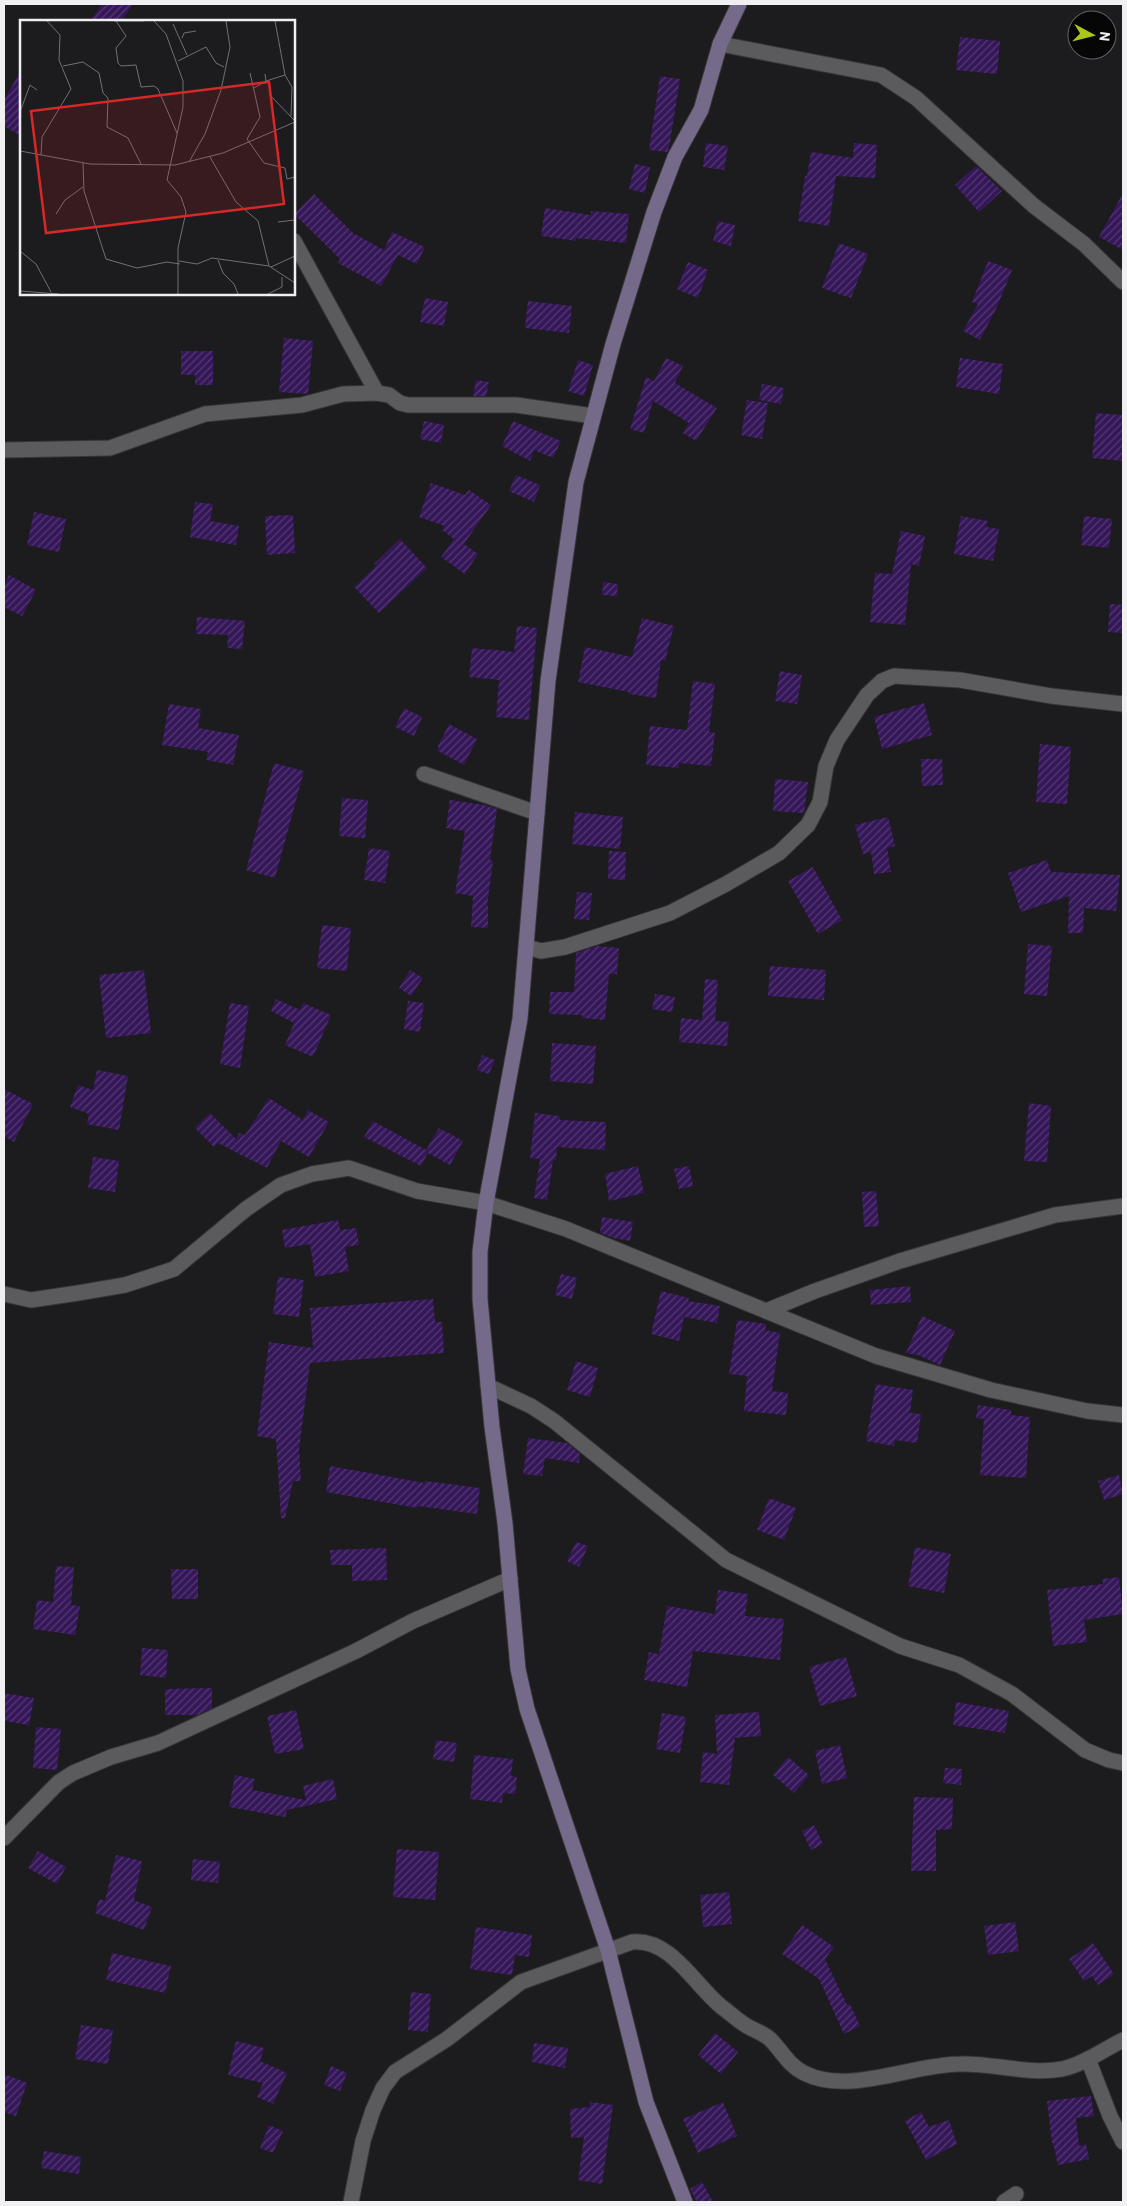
<svg xmlns="http://www.w3.org/2000/svg" width="1127" height="2206" font-family="Barlow,sans-serif">
<defs>
<pattern id="building-hatch" width="6" height="6" patternUnits="userSpaceOnUse" patternTransform="scale(1.25)"><rect width="6" height="6" fill="#351759"/><path d="M-1 1l2-2M0 6l6-6M5 7l2-2" fill="none" stroke="#533971"/></pattern>
</defs>
<rect width="100%" height="100%" fill="#1c1b1e"/>
<!-- building -->
<g fill="url(#building-hatch)">
<polygon points="102,4 133,4 121,21 90,21"/>
<polygon points="960,37 1000,41 997,74 956,70"/>
<polygon points="21,70 21,136 4,126 4,100"/>
<polygon points="660,76 680,79 669,148 667,152 649,150"/>
<polygon points="706,143 728,146 724,170 703,167"/>
<polygon points="854,143 877,145 875,178 836,176 829,226 798,221 805,176 807,176 811,152 853,158"/>
<polygon points="635,164 650,167 645,193 629,189"/>
<polygon points="976,166 1002,191 979,212 955,185"/>
<polygon points="1123,193 1123,250 1099,237"/>
<polygon points="314,194 353,233 384,250 392,232 425,247 417,264 398,255 381,286 338,263 340,259 294,214"/>
<polygon points="545,208 591,215 591,211 629,214 626,243 576,238 576,241 541,236"/>
<polygon points="718,221 735,225 731,246 713,241"/>
<polygon points="839,243 868,254 851,298 822,288"/>
<polygon points="988,261 1012,270 997,307 980,340 963,331 978,304 972,302"/>
<polygon points="688,262 708,270 698,298 677,289"/>
<polygon points="425,298 448,302 444,326 420,322"/>
<polygon points="528,301 572,306 569,333 525,328"/>
<polygon points="284,338 313,341 308,394 279,392"/>
<polygon points="181,351 213,351 213,385 195,385 195,375 181,375"/>
<polygon points="666,358 683,366 675,383 717,408 696,441 683,433 689,423 653,401 644,433 630,429 646,377 654,381"/>
<polygon points="960,358 1003,364 999,394 956,387"/>
<polygon points="578,360 593,365 584,396 568,391"/>
<polygon points="476,380 489,382 486,396 473,396"/>
<polygon points="762,384 784,388 781,404 759,400"/>
<polygon points="747,400 768,403 762,439 741,435"/>
<polygon points="1096,413 1123,415 1123,461 1092,458"/>
<polygon points="424,421 444,425 441,443 420,439"/>
<polygon points="513,421 561,441 553,458 534,450 530,461 502,446"/>
<polygon points="516,475 540,485 534,502 509,491"/>
<polygon points="431,483 465,495 469,490 491,505 464,544 478,554 465,574 441,557 454,539 442,530 445,526 419,517"/>
<polygon points="195,502 213,504 210,521 239,526 236,545 190,537"/>
<polygon points="34,512 66,519 59,552 27,545"/>
<polygon points="293,515 295,553 267,555 265,516"/>
<polygon points="961,516 988,521 986,527 999,529 993,561 954,554"/>
<polygon points="1084,516 1112,519 1109,548 1081,545"/>
<polygon points="901,531 925,536 919,566 911,564 905,625 870,622 875,573 892,574"/>
<polygon points="400,539 427,568 379,613 354,587 376,566 374,564"/>
<polygon points="9,575 36,590 22,616 4,607 4,586"/>
<polygon points="603,582 618,584 617,596 602,595"/>
<polygon points="1110,604 1123,605 1123,633 1108,632"/>
<polygon points="197,617 245,621 242,649 227,648 228,635 196,634"/>
<polygon points="642,618 674,626 665,661 661,660 656,698 629,694 629,692 578,682 585,647 632,657"/>
<polygon points="517,626 537,628 529,720 496,717 499,680 469,677 472,648 514,652"/>
<polygon points="780,671 802,675 797,704 775,701"/>
<polygon points="693,681 715,684 709,732 715,733 711,766 679,763 679,768 646,765 650,726 687,730"/>
<polygon points="924,703 932,735 882,749 874,717"/>
<polygon points="169,704 201,709 198,728 239,735 233,765 206,760 208,752 162,745"/>
<polygon points="404,708 422,717 414,736 395,727"/>
<polygon points="449,724 477,739 464,765 438,751 438,746"/>
<polygon points="1040,744 1071,747 1067,804 1036,802"/>
<polygon points="921,759 942,759 943,785 922,786"/>
<polygon points="274,763 304,771 275,878 246,870"/>
<polygon points="775,779 808,782 804,813 773,811"/>
<polygon points="342,798 368,800 365,838 339,836"/>
<polygon points="450,800 484,805 497,809 490,860 493,861 487,906 488,906 488,928 471,927 473,896 455,893 465,831 446,828"/>
<polygon points="575,812 623,817 620,849 572,844"/>
<polygon points="888,817 895,846 887,848 891,872 874,874 871,852 863,854 855,825"/>
<polygon points="369,848 390,851 385,883 364,880"/>
<polygon points="609,851 626,852 625,880 608,879"/>
<polygon points="1047,860 1051,872 1120,875 1116,911 1084,908 1083,933 1068,933 1069,896 1021,912 1008,873"/>
<polygon points="813,867 842,920 818,934 788,881"/>
<polygon points="577,892 592,893 589,920 574,919"/>
<polygon points="322,925 351,928 347,971 317,968"/>
<polygon points="1028,944 1052,946 1047,996 1024,994"/>
<polygon points="597,946 619,948 617,974 609,974 605,1020 582,1018 582,1015 549,1014 550,992 574,992 576,953"/>
<polygon points="770,966 826,970 824,1000 768,996"/>
<polygon points="144,970 151,1033 106,1038 99,975"/>
<polygon points="410,970 423,978 411,996 399,988"/>
<polygon points="705,979 718,980 715,1021 729,1022 727,1046 679,1042 681,1018 702,1020"/>
<polygon points="655,994 675,997 672,1012 652,1009"/>
<polygon points="276,999 300,1010 303,1003 331,1015 313,1057 285,1045 294,1023 271,1011"/>
<polygon points="408,1001 424,1003 420,1032 404,1029"/>
<polygon points="230,1003 249,1006 240,1068 220,1064"/>
<polygon points="552,1043 596,1046 593,1084 550,1081"/>
<polygon points="482,1055 495,1060 489,1074 477,1070"/>
<polygon points="97,1070 128,1076 119,1130 87,1124 89,1114 70,1107 78,1085 93,1090"/>
<polygon points="4,1089 33,1104 14,1142 4,1136"/>
<polygon points="269,1098 303,1120 308,1110 329,1122 309,1157 281,1141 267,1168 218,1143 214,1147 195,1128 210,1113 236,1139 239,1133 245,1135"/>
<polygon points="1029,1103 1051,1106 1047,1162 1024,1161"/>
<polygon points="535,1113 560,1116 560,1120 606,1122 605,1150 557,1147 556,1160 553,1160 547,1200 534,1198 540,1159 530,1158"/>
<polygon points="373,1121 426,1150 439,1128 463,1141 450,1165 428,1153 421,1166 364,1137"/>
<polygon points="93,1157 119,1161 115,1192 88,1188"/>
<polygon points="638,1166 644,1193 609,1201 605,1174"/>
<polygon points="689,1166 693,1186 679,1189 674,1169"/>
<polygon points="876,1191 879,1226 864,1227 862,1192"/>
<polygon points="602,1217 633,1222 630,1241 614,1238 600,1233"/>
<polygon points="338,1220 340,1230 356,1228 359,1245 345,1247 349,1271 315,1277 310,1244 285,1248 282,1230"/>
<polygon points="561,1274 577,1278 572,1299 555,1295"/>
<polygon points="278,1277 304,1280 299,1317 273,1314"/>
<polygon points="910,1286 911,1302 871,1305 870,1290"/>
<polygon points="661,1291 689,1298 688,1301 720,1306 717,1323 684,1317 679,1341 651,1334"/>
<polygon points="433,1299 435,1322 442,1322 444,1353 310,1363 299,1449 301,1481 293,1481 285,1518 281,1518 276,1439 257,1436 269,1342 313,1348 310,1308"/>
<polygon points="922,1316 955,1331 940,1365 918,1355 906,1353"/>
<polygon points="737,1320 766,1324 765,1330 780,1333 772,1391 788,1393 786,1415 744,1411 747,1376 729,1374"/>
<polygon points="576,1361 598,1368 590,1397 567,1390"/>
<polygon points="876,1384 913,1390 910,1413 921,1414 917,1443 895,1440 894,1446 866,1441"/>
<polygon points="978,1405 1011,1410 1011,1415 1030,1417 1026,1478 980,1475 984,1419 976,1418"/>
<polygon points="528,1438 567,1443 580,1454 579,1463 545,1458 542,1476 523,1474"/>
<polygon points="330,1466 425,1483 425,1481 480,1488 477,1514 418,1506 417,1508 326,1492"/>
<polygon points="1119,1475 1123,1494 1104,1500 1098,1481"/>
<polygon points="769,1498 796,1508 784,1540 757,1530"/>
<polygon points="576,1542 588,1546 579,1567 567,1561"/>
<polygon points="915,1547 951,1554 944,1593 908,1586"/>
<polygon points="386,1548 387,1580 352,1581 352,1565 331,1565 330,1550"/>
<polygon points="56,1566 74,1567 71,1605 80,1606 75,1635 33,1629 37,1600 53,1602"/>
<polygon points="171,1569 198,1569 198,1599 172,1599"/>
<polygon points="1119,1577 1123,1614 1084,1620 1087,1642 1053,1646 1047,1590 1103,1584 1102,1579"/>
<polygon points="718,1590 748,1594 745,1616 784,1619 780,1660 693,1651 687,1687 644,1680 649,1652 659,1654 667,1606 715,1614"/>
<polygon points="142,1648 168,1650 166,1678 140,1675"/>
<polygon points="846,1657 857,1696 820,1706 809,1667"/>
<polygon points="212,1688 212,1708 197,1715 165,1715 165,1689"/>
<polygon points="4,1693 34,1698 29,1725 4,1721"/>
<polygon points="956,1702 1009,1711 1005,1733 953,1725"/>
<polygon points="296,1710 304,1749 275,1754 267,1716"/>
<polygon points="759,1712 761,1736 735,1738 729,1785 700,1782 703,1752 717,1754 715,1715"/>
<polygon points="662,1713 686,1717 680,1753 656,1749"/>
<polygon points="36,1727 61,1729 57,1770 33,1768"/>
<polygon points="436,1740 457,1743 454,1762 433,1759"/>
<polygon points="840,1745 847,1778 822,1784 815,1751"/>
<polygon points="474,1755 513,1759 511,1776 517,1777 515,1794 503,1793 502,1803 470,1799"/>
<polygon points="788,1757 809,1775 794,1793 773,1775"/>
<polygon points="945,1768 962,1769 961,1785 943,1783"/>
<polygon points="235,1775 255,1779 252,1790 306,1800 303,1786 333,1779 337,1799 287,1810 285,1817 229,1807"/>
<polygon points="914,1797 953,1798 952,1829 936,1830 936,1871 911,1871"/>
<polygon points="814,1825 823,1844 811,1850 802,1831"/>
<polygon points="397,1849 439,1852 435,1900 393,1897"/>
<polygon points="38,1851 66,1867 57,1884 28,1868"/>
<polygon points="116,1855 142,1861 134,1900 152,1907 144,1930 95,1913 99,1899 105,1901"/>
<polygon points="193,1859 220,1862 218,1883 191,1880"/>
<polygon points="729,1892 732,1924 703,1927 700,1895"/>
<polygon points="1015,1922 1019,1951 988,1955 984,1926"/>
<polygon points="802,1925 834,1947 825,1959 847,2005 850,2004 860,2026 844,2034 819,1979 782,1954"/>
<polygon points="476,1927 532,1935 529,1957 515,1955 512,1975 470,1969"/>
<polygon points="1093,1943 1114,1974 1098,1985 1092,1976 1084,1981 1069,1959"/>
<polygon points="112,1953 171,1966 165,1993 106,1980"/>
<polygon points="411,1992 431,1994 428,2032 408,2030"/>
<polygon points="81,2025 113,2030 108,2064 75,2059"/>
<polygon points="715,2033 738,2052 721,2074 698,2055"/>
<polygon points="236,2041 264,2048 260,2061 287,2073 273,2104 257,2097 263,2083 228,2075"/>
<polygon points="534,2043 568,2048 565,2068 532,2062"/>
<polygon points="331,2066 347,2073 340,2091 324,2085"/>
<polygon points="4,2074 27,2083 16,2116 4,2112"/>
<polygon points="1091,2096 1094,2116 1076,2118 1079,2146 1086,2144 1089,2159 1058,2165 1053,2143 1052,2143 1047,2101"/>
<polygon points="590,2102 613,2105 602,2184 578,2180 584,2137 571,2138 570,2109 590,2107"/>
<polygon points="723,2102 737,2136 698,2153 683,2119"/>
<polygon points="921,2112 929,2127 949,2120 957,2144 926,2160 905,2121"/>
<polygon points="269,2125 283,2131 273,2153 260,2148"/>
<polygon points="44,2151 81,2157 79,2174 41,2168"/>
<polygon points="702,2182 713,2202 697,2202 690,2189"/>
</g>
<g fill="none" stroke-linecap="round" stroke-linejoin="round">
<!-- minor casing -->
<g stroke="#363537" stroke-width="17">
<g id="minor">
<polyline points="720,44 881,75 916,98 1034,206 1084,244 1123,282"/>
<polyline points="294,241 377,393"/>
<polyline points="4,450 110,448 205,414 302,405 343,394 377,393 389,395 400,403 408,405 516,405 593,416"/>
<polyline points="424,774 537,813"/>
<polyline points="527,947 541,951 565,947 670,913 726,884 779,853 808,825 820,802 826,766 837,740 867,695 882,681 894,676 960,680 1051,696 1123,704"/>
<polyline points="4,1294 31,1300 78,1293 125,1285 174,1269 246,1209 281,1185 312,1174 349,1168 417,1191 486,1203 566,1229 876,1356 991,1390 1087,1411 1123,1415"/>
<polyline points="766,1311 815,1291 900,1261 1055,1215 1123,1206"/>
<polyline points="488,1386 531,1406 554,1421 726,1560 900,1646 959,1665 1012,1694 1085,1750 1109,1760 1123,1763"/>
<polyline points="4,1838 59,1782 73,1773 111,1757 158,1743 356,1651 413,1621 510,1579"/>
<polyline points="1088,2059 1110,2116 1123,2142"/>
<path d="M351,2202L363,2141L373,2110L383,2088L395,2072L447,2039L521,1982L632,1942C671,1938 695,1986 723,2008C730,2013 736,2019 744,2024C752,2030 762,2032 770,2039C782,2051 788,2065 804,2073C849,2096 912,2064 960,2064C993,2063 1029,2075 1062,2069C1084,2064 1103,2050 1123,2040"/>
<polyline points="1004,2202 1016,2194"/>
</g>
</g>
<!-- secondary casing -->
<g stroke="#363537" stroke-width="17">
<polyline id="secondary" points="685,2202 646,2102 608,1950 527,1709 518,1669 505,1523 492,1427 480,1299 480,1252 486,1203 520,1019 548,681 576,482 613,344 654,212 675,157 701,110 720,44 739,4"/>
</g>
<!-- minor -->
<use href="#minor" stroke="#5b5a5d" stroke-width="15"/>
<!-- secondary -->
<use href="#secondary" stroke="#766a8a" stroke-width="15"/>
</g>
<!-- overview -->
<g transform="translate(20 20)">
<rect width="275" height="275" fill="#1c1b1e"/>
<path fill="none" stroke="#717072" stroke-width="1" d="M94,1H124M96,1L106,16L96,28L98,43L101,46L116,45L121,67L134,66L138,69L157,113M134,1L146,14L163,61V87L147,160L161,177L166,192L158,228V274M255,1L265,55L272,67L271,96M153,4L167,35M162,18L164,13L176,11M158,41L186,27L196,43L204,47M43,46L63,42L79,53L83,73L88,78L87,107L108,118L121,144M230,53L240,97L227,119L244,143L265,148L267,159L275,157M246,61L265,55M234,68L246,61L245,54M249,74L275,101M0,92L10,65L17,70M0,131L70,144L155,145L203,133L275,102M21,135L22,117L51,69L39,40L40,15L27,1M190,137L216,182L238,201L249,246M169,142L185,114L201,70L210,27L206,1M63,143L64,171L86,239L117,248L147,242L160,244M36,194L45,180L63,167M258,202L275,200M0,231L16,244L31,272M198,240L203,253L214,264L218,274M159,241L177,244L192,238L249,246L275,263M251,247L275,236M0,271L39,274M248,274L262,267V257"/>
<path fill="#d62828" fill-opacity="0.15" stroke="#d62828" stroke-width="2.5" d="M249,62L264,184L26,213L11,91Z"/>
<rect width="275" height="275" fill="none" stroke="#f0eff1" stroke-width="2.5"/>
</g>
<!-- border -->
<rect width="1127" height="2206" fill="none" stroke="#f0eff1" stroke-width="10"/>
<!-- north arrow -->
<g transform="translate(1092 35) rotate(97)"><circle r="24" fill="#070607" stroke="#646365"/>
<path d="M0-4L9 19L0 12L-9 19Z" fill="#a9c719"/>
<text y="-8" font-size="14" font-weight="bold" text-anchor="middle" fill="#f0eff1">N</text>
</g>
</svg>
